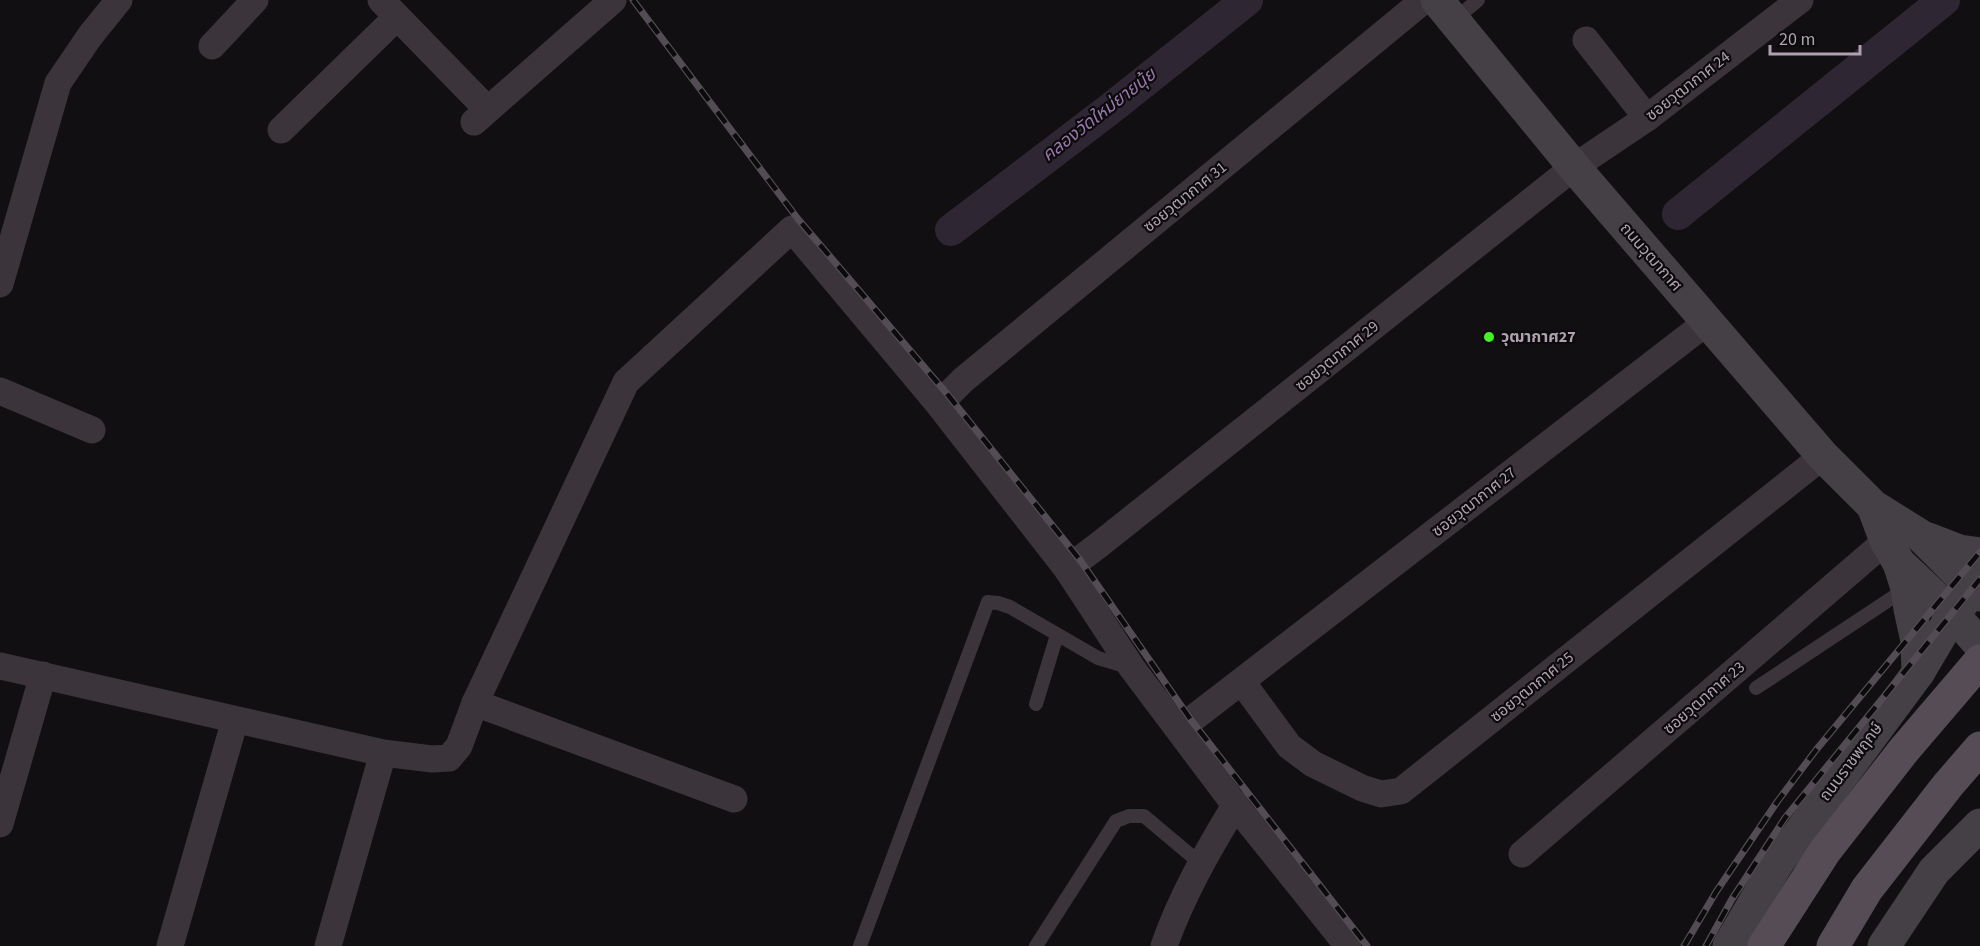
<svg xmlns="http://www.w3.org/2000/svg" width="1980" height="946" font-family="'Source Sans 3','Noto Sans Thai',sans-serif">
<rect width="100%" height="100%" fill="#110f11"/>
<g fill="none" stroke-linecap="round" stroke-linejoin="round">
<!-- canal -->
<g stroke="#2f2634" stroke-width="32">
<polyline points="1678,214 1944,0"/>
<polyline points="951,230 1110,109 1247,0"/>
</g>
<!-- lane -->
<g stroke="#3b343b" stroke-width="14">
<polyline points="1454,20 1478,0"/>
<polyline points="1756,688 1907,588"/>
<polyline points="1036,704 1057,635"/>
<polyline points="860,946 988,602 998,603 1010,607 1098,658 1128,667"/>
<polyline points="1036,946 1116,821 1129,816 1144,816 1200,863"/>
</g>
<!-- street -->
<g stroke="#3b343b" stroke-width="27">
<polyline points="381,0 487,109"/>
<polyline points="1586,40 1647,118"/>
<polyline points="212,46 255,0"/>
<polyline points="474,122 613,0"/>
<polyline points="281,130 397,17"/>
<polyline points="0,284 58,83 90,36 119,0"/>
<polyline points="0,391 92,430"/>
<polyline points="948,395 963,380 1424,0"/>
<polyline points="1067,569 1100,544 1574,167 1647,118 1800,0"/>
<polyline points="0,666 383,753 432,759 449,758 459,746 475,703 626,382 792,229 936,401 1067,569 1132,668 1232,801 1348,946"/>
<polyline points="1242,682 1289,746 1313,764 1362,788 1381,794 1401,791 1823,456"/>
<polyline points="475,703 734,799"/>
<polyline points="1181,730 1191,720 1707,322"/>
<polyline points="0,824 43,675"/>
<polyline points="1522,854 1886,541"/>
<polyline points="170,946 235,720"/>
<polyline points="328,946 383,753"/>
<path d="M1164,946C1182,895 1208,850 1236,804"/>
</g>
<!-- secondary -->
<g stroke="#453f46" stroke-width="33">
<polyline points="1437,0 1574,167 1823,456 1873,506 1921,536 1980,595"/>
<polyline points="1873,506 1886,541 1899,563 1953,614 1980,645"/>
<polyline points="1928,539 1959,551 1980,554"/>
<polyline points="1899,563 1907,588 1910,609 1917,641 1918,673"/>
<polyline points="1729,946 1778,862 1918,673 1953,614 1980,582"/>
<polyline points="1884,946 1934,871 1980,825"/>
</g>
<!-- primary -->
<g stroke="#554c55" stroke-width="33">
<polyline points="1764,946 1825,851 1904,750 1980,661"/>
<polyline points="1833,946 1867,889 1948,785 1980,748"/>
</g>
<!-- rail casing -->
<g stroke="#544c55" stroke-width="7">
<g id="rail">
<polyline points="633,0 798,219 948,395 1080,560 1191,720 1367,946"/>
<polyline points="1684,946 1716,892 1777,802 1816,750 1980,552"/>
<polyline points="1706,946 1732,899 1785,818 1980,579"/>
</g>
</g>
<!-- rail -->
<use href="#rail" stroke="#0c0b0c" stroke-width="4.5" stroke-dasharray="14" stroke-linecap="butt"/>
</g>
<!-- markers -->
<circle fill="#44f127" stroke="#0c0b0c" stroke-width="2" cx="1489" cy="337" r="6"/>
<g text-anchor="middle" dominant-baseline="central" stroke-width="4.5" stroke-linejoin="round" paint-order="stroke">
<!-- street labels -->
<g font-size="16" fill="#b0a0b2" stroke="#0c0b0c">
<text transform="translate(1688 86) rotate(-38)">ซอยวุฒากาศ 24</text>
<text transform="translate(1185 197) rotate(-39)">ซอยวุฒากาศ 31</text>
<text transform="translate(1651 257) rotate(49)">ถนนวุฒากาศ</text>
<text transform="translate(1337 356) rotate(-39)">ซอยวุฒากาศ 29</text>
<text transform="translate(1474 502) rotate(-38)">ซอยวุฒากาศ 27</text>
<text transform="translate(1532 687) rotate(-39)">ซอยวุฒากาศ 25</text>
<text transform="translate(1704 698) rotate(-41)">ซอยวุฒากาศ 23</text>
<text transform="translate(1851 762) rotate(-53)">ถนนราชพฤกษ์</text>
</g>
<!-- poi labels -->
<g font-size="16" font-weight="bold" fill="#b0a0b2" stroke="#0c0b0c" text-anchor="start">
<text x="1501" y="337">วุฒากาศ27</text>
</g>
<!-- water labels -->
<g font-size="18" font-style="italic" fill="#9b76ae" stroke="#0c0b0c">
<text transform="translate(1099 115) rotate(-38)">คลองวัดใหม่ยายนุ้ย</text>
</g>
</g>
<!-- scale -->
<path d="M1770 45v9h90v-9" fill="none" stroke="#b0a0b2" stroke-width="3"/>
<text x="1779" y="45" font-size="18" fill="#b0a0b2" stroke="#0c0b0c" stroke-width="4.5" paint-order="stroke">20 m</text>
</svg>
